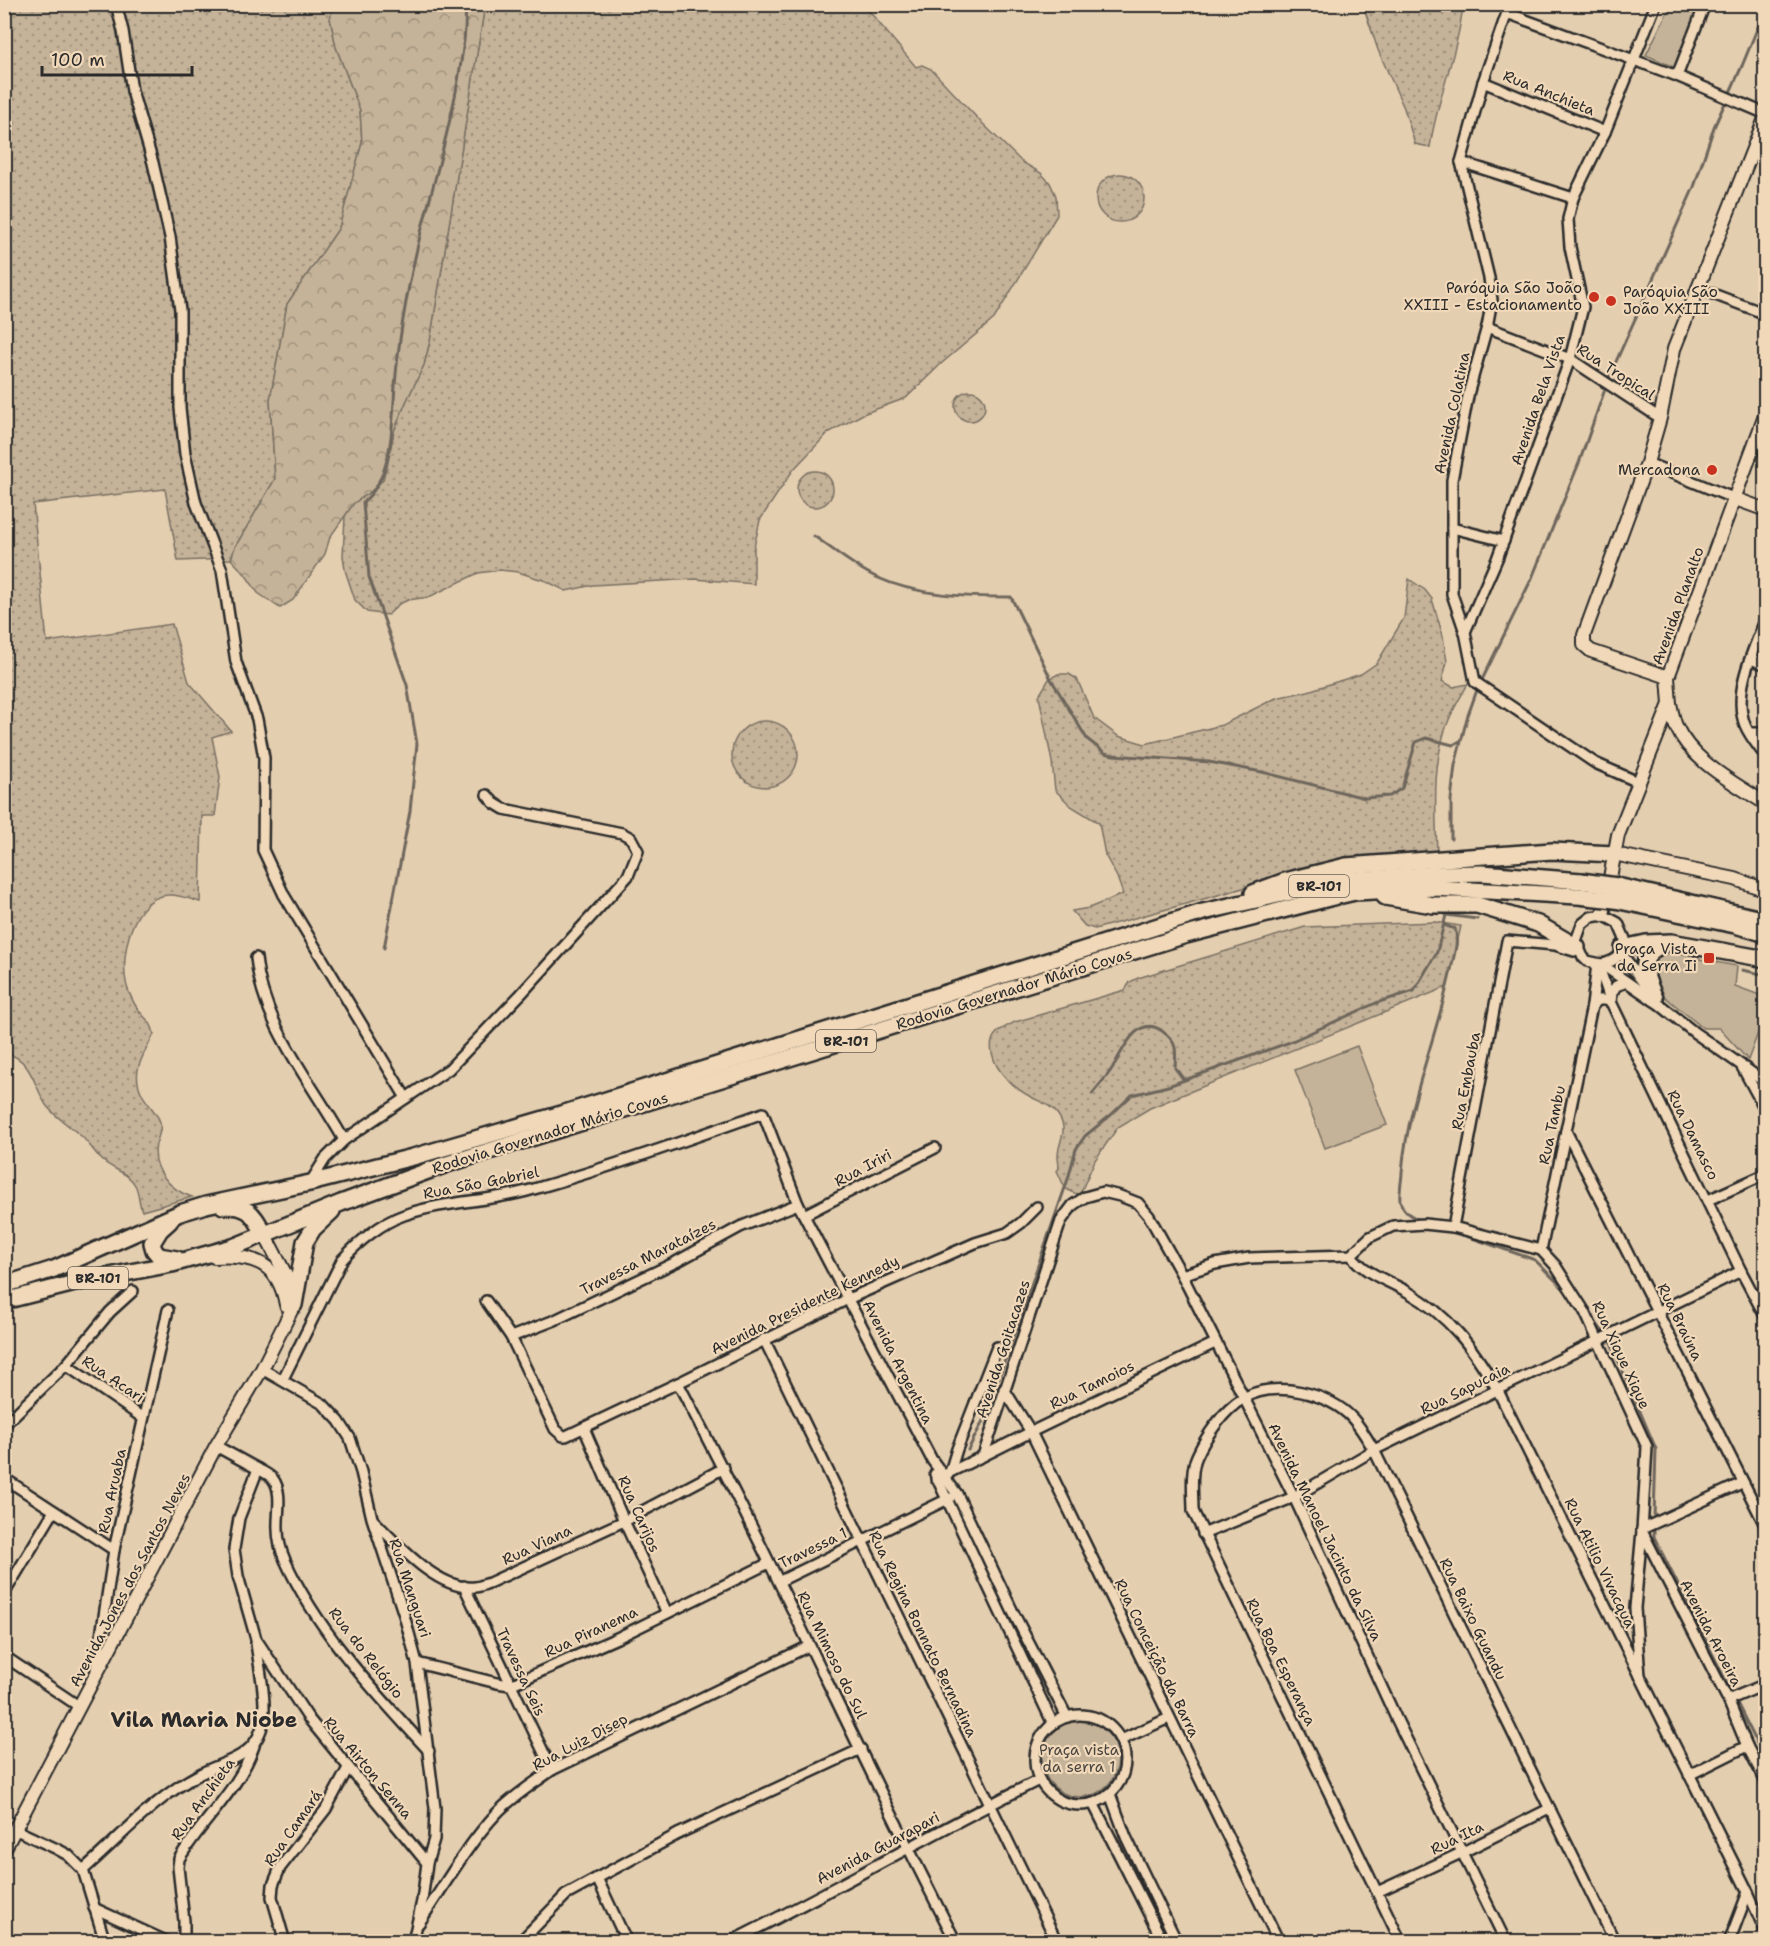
<svg xmlns="http://www.w3.org/2000/svg" width="1770" height="1946" font-family="'Shantell Sans',sans-serif">
<defs>
<pattern id="grass-dots" width="8" height="8" patternUnits="userSpaceOnUse" patternTransform="scale(1.5)"><rect width="8" height="8" fill="#c5b399"/><path d="M2 2h.1M6 6h.1" fill="none" stroke="#a0927d" stroke-width="1.8" stroke-linecap="round"/></pattern>
<pattern id="forest-crowns" width="20" height="18" patternUnits="userSpaceOnUse" patternTransform="scale(1.5)"><rect width="20" height="18" fill="#c5b399"/><path d="M2 6a3 3 0 1 1 6 0M12 15a3 3 0 1 1 6 0" fill="none" stroke="#a0927d"/></pattern>
</defs>
<rect width="100%" height="100%" fill="#e4ceb0"/>
<filter id="ink" filterUnits="userSpaceOnUse"><feTurbulence type="fractalNoise" baseFrequency=".0167" numOctaves="2"/><feDisplacementMap in="SourceGraphic" scale="12" xChannelSelector="R" yChannelSelector="G"/><feConvolveMatrix kernelMatrix="1 2 1 2 8 2 1 2 1" color-interpolation-filters="sRGB"/></filter>
<g filter="url(#ink)">
<!-- grass -->
<g fill="url(#grass-dots)" stroke="#786f62" stroke-width="1.5">
<path d="M4,5H334L330,18L336,47L360,110L362,143L339,228L287,304L270,400L275,479L235,547L231,559L178,561L165,489L33,504L47,642L172,624L189,682L231,731L212,737L220,777L215,816H202L200,902C190,899 178,894 168,895C133,897 120,954 126,982C127,989 133,1002 137,1008C144,1019 151,1019 154,1034C144,1055 130,1071 142,1094C147,1104 157,1112 160,1122C162,1130 158,1137 156,1144C151,1169 170,1190 192,1197L142,1211C139,1204 139,1192 135,1185C128,1172 111,1169 102,1160C94,1152 89,1143 81,1136C70,1126 55,1117 46,1105C34,1086 31,1058 5,1053Z"/>
<polygon points="485,5 864,5 916,67 922,65 931,69 979,120 1022,162 1041,173 1050,183 1056,196 1057,215 994,319 942,363 906,398 863,414 828,433 793,470 760,520 754,547 754,584 695,579 593,585 566,591 546,581 518,572 500,570 478,573 429,597 408,600 399,604 388,615 367,612 355,600 345,570 343,556 345,516 354,502 370,492 387,468 394,431 406,402 424,365 430,341"/>
<path d="M1363,5H1463C1458,53 1437,98 1430,147L1415,144L1404,108L1378,50Z"/>
<circle cx="1120" cy="198" r="24"/>
<circle cx="970" cy="406" r="15"/>
<circle cx="815" cy="489" r="18"/>
<path d="M1409,579L1425,590L1432,599L1443,636L1447,662L1442,681L1453,687L1468,684C1461,696 1453,709 1448,722C1431,765 1436,811 1437,856L1330,864L1095,929L1085,926L1072,911L1089,908L1123,894L1117,877L1105,855L1099,823L1071,806L1055,790L1052,762L1039,696L1049,679L1058,674H1069L1077,679L1094,718L1118,736L1145,744L1222,725L1276,698L1308,691L1361,674L1377,663L1404,618Z"/>
<circle cx="765" cy="754" r="33"/>
<path d="M1435,922L1461,926L1447,987L1150,1108L1118,1127L1095,1160L1080,1194C1063,1192 1064,1184 1057,1171L1059,1168C1059,1164 1058,1158 1058,1155C1059,1139 1069,1131 1058,1115C1052,1105 1040,1102 1031,1097C1014,1088 996,1072 992,1053C988,1034 1001,1029 1015,1022L1125,990L1130,982L1138,978L1305,927Z"/>
</g>
<!-- forest -->
<polygon fill="url(#forest-crowns)" stroke="#786f62" stroke-width="1.5" points="334,5 485,5 430,341 424,365 406,402 394,431 383,480 370,492 354,503 330,537 325,554 293,600 280,608 258,593 245,574 231,559 235,547 275,479 270,400 287,304 339,228 362,143 360,110 336,47 330,18"/>
<!-- park -->
<g fill="#c5b399" stroke="#786f62" stroke-width="1.5">
<polygon points="1671,5 1699,5 1676,68 1646,55"/>
<path d="M1671,948H1678L1699,959L1737,966L1735,986L1765,997V1014L1748,1060L1719,1028H1703L1664,996L1652,980C1650,964 1655,954 1671,948Z"/>
<polygon points="1357,1046 1387,1125 1325,1148 1295,1070"/>
<circle cx="1080" cy="1759" r="38"/>
</g>
<g fill="none" stroke-linecap="round" stroke-linejoin="round">
<!-- stream -->
<g stroke="#6e665b" stroke-width="3">
<path d="M814,536C834,550 854,567 876,577C917,596 966,597 1011,597L1051,679L1087,739L1105,753L1113,755L1209,762L1262,772L1365,798L1390,796L1402,788L1416,742L1426,738L1453,745L1460,741"/>
<polyline points="1451,839 1451,800 1455,765 1467,718 1477,690 1532,578 1579,463 1610,375 1694,187 1714,127 1742,66 1766,7"/>
<path d="M384,948L410,811L417,744L407,685L369,577L363,502C394,477 392,422 395,386C399,333 409,280 422,228C435,179 449,131 458,81C462,55 467,31 465,4"/>
<polyline points="1742,970 1766,975"/>
<path d="M1092,1094C1099,1085 1107,1077 1113,1067C1122,1052 1137,1013 1162,1031C1178,1042 1176,1051 1175,1068L1184,1080"/>
<path d="M1422,1221C1412,1217 1402,1212 1400,1200C1399,1191 1402,1180 1402,1172C1408,1101 1438,1034 1452,965C1454,955 1459,940 1455,929L1444,925"/>
<polyline points="1455,1232 1535,1260 1568,1293"/>
<polyline points="1590,1316 1605,1334"/>
<polyline points="1610,1341 1656,1449 1654,1518"/>
<polyline points="968,1450 986,1415 1068,1179 1076,1149 1085,1136 1111,1115 1132,1095 1168,1086 1290,1042 1376,1003 1414,991 1437,952 1446,915 1477,919"/>
<polyline points="1654,1529 1654,1537 1766,1761"/>
</g>
<!-- minor casing -->
<g stroke="#2b2b2b" stroke-width="14">
<g id="minor">
<polyline points="116,4 123,31 132,91 153,163 170,237 180,310 180,408 185,454 196,503 222,570 236,662 257,719 264,758 263,850 284,895 406,1098"/>
<polyline points="1510,4 1483,82 1461,162 1489,278 1492,300 1487,327 1469,391 1452,480 1452,594 1465,632 1475,682 1595,763 1638,782"/>
<polyline points="1507,13 1677,76 1766,114"/>
<polyline points="1677,76 1705,4"/>
<polyline points="1483,82 1605,132"/>
<polyline points="1461,162 1573,198"/>
<polyline points="1697,288 1766,314"/>
<polyline points="1487,327 1570,359 1660,418"/>
<polyline points="1647,463 1733,498"/>
<polyline points="1452,528 1504,541"/>
<path d="M1766,618C1754,649 1732,692 1745,725C1750,737 1759,747 1766,757"/>
<polyline points="1465,632 1497,559 1570,359 1583,307 1570,247 1568,219 1573,198 1605,132 1656,4"/>
<polyline points="1751,659 1766,665"/>
<polyline points="1750,733 1766,733"/>
<polyline points="1621,953 1645,985"/>
<path d="M256,958C263,1026 311,1081 344,1140"/>
<polyline points="1598,964 1611,1002 1741,1271 1766,1318"/>
<path d="M1601,964C1616,962 1624,954 1625,939L1618,923L1603,915L1591,917L1582,924L1576,941L1583,957L1587,961L1601,964L1659,1004L1695,1033L1741,1065L1766,1111"/>
<polyline points="1592,1006 1598,1000 1605,1000 1611,1002 1612,993 1616,986 1627,982"/>
<polyline points="1745,1068 1766,1083"/>
<polyline points="1566,1131 1766,1527"/>
<polyline points="310,1183 325,1159 344,1140 449,1069 521,994 628,876 638,851 631,838 622,833 504,809 494,803 487,795"/>
<polyline points="1708,1200 1766,1174"/>
<polyline points="804,1215 935,1148"/>
<polyline points="1453,1227 1507,941 1555,945 1574,951"/>
<polyline points="1541,1250 1592,1006 1597,964"/>
<path d="M1351,1255C1365,1274 1387,1280 1408,1292C1450,1316 1473,1348 1497,1389L1748,1892L1766,1933"/>
<polyline points="1182,1275 1215,1264 1249,1258 1351,1255 1370,1237 1393,1226 1424,1224 1453,1227 1541,1250 1555,1265 1585,1312 1647,1447 1642,1531 1635,1608 1640,1676"/>
<polyline points="486,1301 511,1337 555,1429 563,1436 566,1436 678,1383 848,1299 975,1243 1007,1233 1021,1223 1037,1207"/>
<polyline points="511,1337 555,1320 676,1262 740,1227 798,1204"/>
<polyline points="764,1339 1057,1942"/>
<polyline points="66,1365 143,1418"/>
<polyline points="262,1369 323,1404 339,1421 350,1438 361,1472 372,1518 404,1615 417,1663 435,1808 434,1839 427,1863"/>
<path d="M283,1379L342,1260C358,1242 381,1223 404,1215C446,1200 492,1202 534,1189C611,1167 687,1140 763,1113L798,1204L932,1460L957,1494L1012,1610L1067,1717"/>
<path d="M678,1383C776,1567 860,1757 956,1942"/>
<polyline points="1004,1389 1031,1432 1279,1942"/>
<polyline points="4,1425 66,1365 110,1312 133,1291"/>
<polyline points="584,1428 624,1521 667,1613"/>
<polyline points="216,1446 258,1469 239,1518 234,1549 238,1576 256,1639 309,1719 427,1863 422,1901 413,1942"/>
<polyline points="983,1456 1031,1432 1215,1343"/>
<path d="M258,1469C263,1472 270,1475 273,1479C283,1492 277,1514 278,1529C278,1539 281,1551 285,1560C318,1633 376,1693 429,1751"/>
<polyline points="950,1472 957,1449 997,1347"/>
<polyline points="935,1474 1053,1724"/>
<polyline points="4,1478 114,1550"/>
<polyline points="936,1479 983,1456 1061,1221 1073,1205 1085,1197 1103,1192 1120,1196 1138,1203 1149,1216 1182,1275 1294,1497 1396,1718 1506,1942"/>
<path d="M374,1521C398,1545 439,1591 475,1587C480,1587 485,1584 489,1583L624,1521L724,1468"/>
<polyline points="1642,1529 1742,1483"/>
<polyline points="1642,1531 1728,1700 1747,1746 1766,1782"/>
<polyline points="1203,1534 1294,1497 1374,1450 1741,1271"/>
<polyline points="780,1581 950,1498"/>
<polyline points="464,1586 552,1770"/>
<polyline points="4,1594 54,1511"/>
<polyline points="4,1656 80,1707"/>
<polyline points="417,1663 497,1683 510,1685 617,1638 769,1563"/>
<polyline points="96,1669 114,1550 168,1310"/>
<polyline points="1728,1700 1766,1684"/>
<circle cx="1080" cy="1760" r="45"/>
<polyline points="1121,1740 1169,1718"/>
<polyline points="1689,1775 1747,1746"/>
<polyline points="1110,1794 1126,1837 1177,1942"/>
<polyline points="1093,1803 1163,1942"/>
<polyline points="16,1830 57,1849 68,1855 83,1870 105,1942"/>
<path d="M83,1870C121,1837 155,1797 200,1774C224,1761 251,1759 261,1730C269,1707 259,1667 256,1643"/>
<polyline points="597,1878 627,1942"/>
<polyline points="1377,1892 1461,1853 1549,1809"/>
<polyline points="94,1908 168,1942"/>
<path d="M419,1923C444,1886 467,1845 497,1813C513,1796 533,1784 552,1770L809,1646"/>
<path d="M184,1942V1921L178,1867L179,1859C202,1820 239,1790 254,1746"/>
<polyline points="285,1942 272,1897 273,1885 280,1868 326,1809 348,1768"/>
<polyline points="520,1942 566,1895 680,1833 861,1749"/>
<path d="M730,1942C835,1890 935,1831 1039,1780"/>
<path d="M1401,1942L1193,1511C1193,1495 1190,1471 1197,1456C1206,1436 1223,1411 1242,1399C1274,1379 1330,1393 1353,1419C1361,1428 1368,1440 1374,1450L1615,1942"/>
<polyline points="1729,1942 1748,1892"/>
</g>
</g>
<!-- tertiary casing -->
<g stroke="#2b2b2b" stroke-width="16">
<g id="tertiary">
<polyline points="1733,498 1766,510"/>
<polyline points="1668,677 1591,651 1584,645 1584,635 1647,463 1660,418 1674,349 1766,116"/>
<path d="M1670,704C1672,711 1673,719 1676,726C1692,762 1735,783 1766,804"/>
<polyline points="1614,854 1735,879 1766,890"/>
<polyline points="1603,915 1618,835 1670,704 1668,677 1766,413"/>
<path d="M214,1257C253,1254 279,1263 286,1305"/>
<polyline points="4,1850 216,1446 262,1369 294,1305 288,1279 265,1235"/>
</g>
</g>
<!-- primary casing -->
<g stroke="#2b2b2b" stroke-width="20">
<g id="primary">
<polyline points="1617,886 1766,920"/>
<polyline points="1253,893 1285,881 1346,866 1552,851 1614,854"/>
<polyline points="1385,897 1433,905 1477,905 1538,924 1577,947"/>
<polyline points="1615,900 1735,925 1766,934"/>
<polyline points="1623,948 1646,943 1671,942 1766,959"/>
<path d="M1655,998C1644,974 1635,954 1667,943"/>
<path d="M223,1206C250,1205 253,1214 265,1235"/>
<polyline points="170,1221 160,1230 152,1243 154,1250 159,1256 177,1259"/>
<polyline points="4,1285 54,1269 180,1213 206,1205 310,1183 413,1157 568,1112 1203,912 1340,881 1437,874 1482,873 1581,881"/>
<polyline points="4,1301 83,1281 172,1264 233,1247 341,1203 444,1165 1186,935 1329,898 1355,892 1435,888 1578,896"/>
<polyline points="294,1305 305,1242 313,1229 332,1211"/>
</g>
</g>
<!-- minor -->
<use href="#minor" stroke="#f0d8b8" stroke-width="9"/>
<!-- tertiary -->
<use href="#tertiary" stroke="#f0d8b8" stroke-width="12"/>
<!-- primary -->
<use href="#primary" stroke="#f0d8b8" stroke-width="15"/>
<!-- primary-bridge casing -->
<g stroke="#2b2b2b" stroke-width="20" stroke-linecap="butt">
<g id="primary-bridge">
<polyline points="1581,881 1617,886"/>
<polyline points="1578,896 1615,900"/>
</g>
</g>
<!-- primary-bridge -->
<use href="#primary-bridge" stroke="#f0d8b8" stroke-width="15"/>
</g>
</g>
<!-- markers -->
<g fill="#c8321e" stroke="#f0d8b8" stroke-width="2">
<circle cx="1594" cy="297" r="6"/>
<circle cx="1611" cy="301" r="6"/>
<circle cx="1712" cy="470" r="6"/>
<rect x="1703" y="952" width="12" height="12" rx="3"/>
</g>
<g text-anchor="middle" dominant-baseline="central" stroke-width="4.5" stroke-linejoin="round" paint-order="stroke">
<!-- shield labels -->
<g fill="#f0d8b8" stroke="#665f55" stroke-width="1.5">
<rect x="1289" y="875" width="60" height="22" rx="4.5"/>
<rect x="816" y="1030" width="60" height="22" rx="4.5"/>
<rect x="68" y="1267" width="60" height="22" rx="4.5"/>
</g>
<g font-size="14" font-weight="bold" fill="#2b2b2b">
<text x="1319" y="886">BR-101</text>
<text x="846" y="1041">BR-101</text>
<text x="98" y="1278">BR-101</text>
</g>
<!-- street labels -->
<g font-size="15" fill="#2b2b2b" stroke="#f0d8b8">
<text transform="translate(1549 93) rotate(22)">Rua Anchieta</text>
<text transform="translate(1616 372) rotate(33)">Rua Tropical</text>
<text transform="translate(1538 400) rotate(-71)">Avenida Bela Vista</text>
<text transform="translate(1452 413) rotate(-78)">Avenida Colatina</text>
<text transform="translate(1678 606) rotate(-70)">Avenida Planalto</text>
<text transform="translate(1014 989) rotate(-17)">Rodovia Governador Mário Covas</text>
<text transform="translate(1466 1081) rotate(-79)">Rua Embauba</text>
<text transform="translate(1552 1125) rotate(-78)">Rua Tambu</text>
<text transform="translate(550 1133) rotate(-17)">Rodovia Governador Mário Covas</text>
<text transform="translate(1693 1135) rotate(64)">Rua Damasco</text>
<text transform="translate(863 1168) rotate(-28)">Rua Iriri</text>
<text transform="translate(481 1183) rotate(-11)">Rua São Gabriel</text>
<text transform="translate(648 1257) rotate(-27)">Travessa Marataízes</text>
<text transform="translate(805 1305) rotate(-26)">Avenida Presidente Kennedy</text>
<text transform="translate(1680 1322) rotate(64)">Rua Braúna</text>
<text transform="translate(1003 1349) rotate(-72)">Avenida Goitacazes</text>
<text transform="translate(1621 1355) rotate(65)">Rua Xique Xique</text>
<text transform="translate(898 1362) rotate(63)">Avenida Argentina</text>
<text transform="translate(113 1379) rotate(34)">Rua Acari</text>
<text transform="translate(1092 1385) rotate(-26)">Rua Tamoios</text>
<text transform="translate(1465 1389) rotate(-26)">Rua Sapucaia</text>
<text transform="translate(112 1491) rotate(-78)">Rua Aruaba</text>
<text transform="translate(639 1514) rotate(66)">Rua Carijos</text>
<text transform="translate(1325 1532) rotate(64)">Avenida Manoel Jacinto da Silva</text>
<text transform="translate(537 1545) rotate(-25)">Rua Viana</text>
<text transform="translate(813 1548) rotate(-26)">Travessa 1</text>
<text transform="translate(1600 1563) rotate(64)">Rua Atilio Vivacqua</text>
<text transform="translate(130 1580) rotate(-62)">Avenida Jones dos Santos Neves</text>
<text transform="translate(410 1588) rotate(72)">Rua Manguari</text>
<text transform="translate(1473 1619) rotate(64)">Rua Baixo Guandu</text>
<text transform="translate(591 1632) rotate(-25)">Rua Piranema</text>
<text transform="translate(1711 1633) rotate(63)">Avenida Aroeira</text>
<text transform="translate(923 1634) rotate(64)">Rua Regina Bonnato Bernadina</text>
<text transform="translate(366 1653) rotate(52)">Rua do Relógio</text>
<text transform="translate(832 1655) rotate(64)">Rua Mimoso do Sul</text>
<text transform="translate(1157 1658) rotate(64)">Rua Conceição da Barra</text>
<text transform="translate(1281 1662) rotate(64)">Rua Boa Esperança</text>
<text transform="translate(521 1672) rotate(65)">Travessa Seis</text>
<text transform="translate(580 1742) rotate(-28)">Rua Luiz Disep</text>
<text transform="translate(368 1768) rotate(50)">Rua Airton Senna</text>
<text transform="translate(203 1799) rotate(-54)">Rua Anchieta</text>
<text transform="translate(293 1828) rotate(-55)">Rua Camará</text>
<text transform="translate(1457 1838) rotate(-26)">Rua Ita</text>
<text transform="translate(878 1848) rotate(-28)">Avenida Guarapari</text>
</g>
<!-- poi labels -->
<g font-size="15" fill="#2b2b2b" stroke="#f0d8b8" text-anchor="end">
<text x="1582" y="288">Paróquia São João<tspan x="1582" dy="17">XXIII - Estacionamento</tspan></text>
<text x="1623" y="292" text-anchor="start">Paróquia São<tspan x="1623" dy="17">João XXIII</tspan></text>
<text x="1700" y="470">Mercadona</text>
<text x="1697" y="949">Praça Vista<tspan x="1697" dy="17">da Serra Ii</tspan></text>
</g>
<!-- park labels -->
<g font-size="15" fill="#4a4641" stroke="#f0d8b8">
<text x="1079" y="1750">Praça vista<tspan x="1079" dy="17">da serra 1</tspan></text>
</g>
<!-- district labels -->
<g font-size="21" font-weight="bold" fill="#2b2b2b" stroke="#f0d8b8">
<text x="204" y="1720">Vila Maria Niobe</text>
</g>
</g>
<!-- margin -->
<rect width="1770" height="1946" fill="none" stroke="#f0d8b8" stroke-width="24"/>
<rect x="12" y="12" width="1746" height="1922" fill="none" stroke="#2b2b2b" stroke-width="2" filter="url(#ink)"/>
<!-- scale -->
<path d="M42 66v9h150v-9" fill="none" stroke="#2b2b2b" stroke-width="3"/>
<text x="51" y="66" font-size="18" fill="#2b2b2b" stroke="#f0d8b8" stroke-width="4.5" paint-order="stroke">100 m</text>
</svg>
